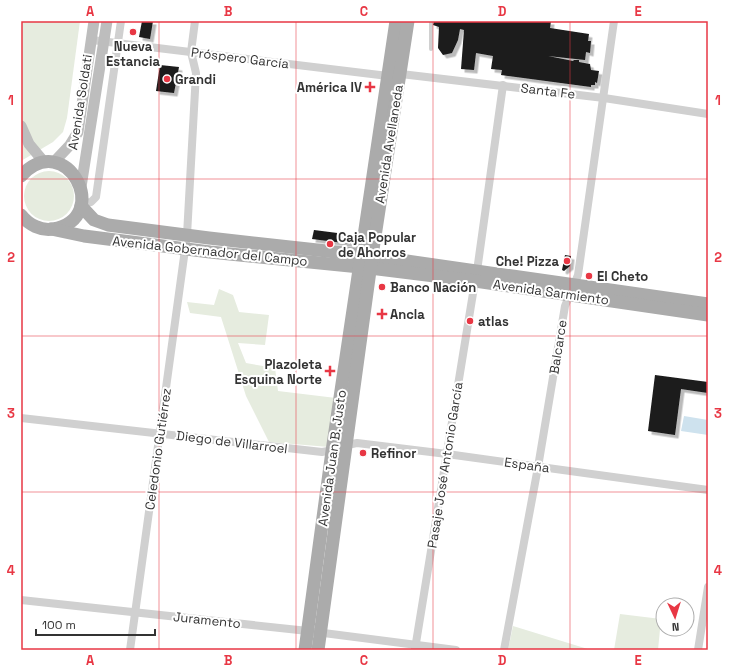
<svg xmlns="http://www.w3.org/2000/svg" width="729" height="671" font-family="'Space Grotesk',sans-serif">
<defs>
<filter id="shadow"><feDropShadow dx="3.5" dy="3.5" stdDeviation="0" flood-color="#0004"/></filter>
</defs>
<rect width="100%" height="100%" fill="#fff"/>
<!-- green -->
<g fill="#e6ecdf">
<polygon points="21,21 80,21 67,118 63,132 53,142 21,161"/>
<circle cx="49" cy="196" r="25"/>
<polygon points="219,289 233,295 239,312 269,315 265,345 238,343 246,363 275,368 278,391 336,398 329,447 269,442 246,396 221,317 190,313 187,302 214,305"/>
<polygon points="620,614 661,619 658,650 614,650"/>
<polygon points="513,626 591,650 508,650"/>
</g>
<!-- water -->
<polygon fill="#cee2ee" points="684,416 708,420 708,435 681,431"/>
<!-- building -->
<g fill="#1a1a1a" filter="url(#shadow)">
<polygon points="142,21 153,21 150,39 139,37"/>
<polygon points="434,21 551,21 550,28 589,34 588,41 591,41 590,53 586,52 585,60 548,56 573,61 574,60 579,60 579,62 590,64 591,70 599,71 597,83 595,82 595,85 591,85 591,87 501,75 502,70 491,69 493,56 476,53 474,70 461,69 464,30 460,29 458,40 452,53 443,55 438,48 439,27 433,25"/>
<polygon points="160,65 179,67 174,93 156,91"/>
<polygon points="314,230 353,235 352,244 312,239"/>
<polygon points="565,255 571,256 570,266 564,271 562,270"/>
<polygon points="655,375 708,382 708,393 681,389 675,435 648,431"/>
</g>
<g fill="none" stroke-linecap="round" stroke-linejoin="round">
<!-- lane -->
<polyline stroke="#d0d0d0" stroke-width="4" points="431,49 431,21"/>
<!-- street -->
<g stroke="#d0d0d0" stroke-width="8">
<polyline points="92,40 388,76 401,74 604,98 708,114"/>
<polyline points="81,204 91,202 96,197 121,21"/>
<polyline points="477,271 503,85"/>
<path d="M21,418L322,452C334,450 344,445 357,443L447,454L708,490"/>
<polyline points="21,600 308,631 456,650"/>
<polyline points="415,649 475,281"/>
<polyline points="130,650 187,235 196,73 191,52 195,21"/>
<polyline points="504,650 538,467 565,306 578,275 614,21"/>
<polyline points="698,650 708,587"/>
</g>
<!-- secondary -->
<g stroke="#bdbdbd" stroke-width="11">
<polyline points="21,126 29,144 44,162"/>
<polyline points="54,162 70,145 78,132 94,21"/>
<polyline points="81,187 107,21"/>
</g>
<!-- primary -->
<g stroke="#ababab" stroke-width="13">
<path d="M21,176C66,127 114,218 53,229C41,231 29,225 21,215"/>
<polyline points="81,206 94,220 108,225 209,238 372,256 708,304"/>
<polyline points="51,229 84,236 210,252 370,268 475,281 708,315"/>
<polyline points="305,650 332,451 396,21"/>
<polyline points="318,650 372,256 408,21"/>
</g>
</g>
<!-- grid -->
<path fill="none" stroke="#e83744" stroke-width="1" stroke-opacity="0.55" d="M159,21V650M296,21V650M433,21V650M570,21V650M21,179H708M21,336H708M21,492H708"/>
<!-- markers -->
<g fill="#e83744" stroke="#fff" stroke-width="1.5">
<circle cx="133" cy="32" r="4"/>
<circle cx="167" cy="79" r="4"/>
<path d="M368 81h4v4h4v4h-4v4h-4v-4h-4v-4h4z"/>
<circle cx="330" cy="244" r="4"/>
<circle cx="567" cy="261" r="4"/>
<circle cx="589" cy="276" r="4"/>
<circle cx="382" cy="287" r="4"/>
<path d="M380 308h4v4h4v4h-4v4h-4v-4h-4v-4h4z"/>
<circle cx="470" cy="321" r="4"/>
<path d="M328 365h4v4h4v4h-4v4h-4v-4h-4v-4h4z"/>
<circle cx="363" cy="453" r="4"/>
</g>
<g text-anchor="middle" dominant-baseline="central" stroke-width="4" stroke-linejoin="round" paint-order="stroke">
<!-- poi labels -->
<g font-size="13" font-weight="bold" fill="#333" stroke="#fff" text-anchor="start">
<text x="133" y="46" text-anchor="middle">Nueva<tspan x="133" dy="15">Estancia</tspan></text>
<text x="175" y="79">Grandi</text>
<text x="362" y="87" text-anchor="end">América IV</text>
<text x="338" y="237">Caja Popular<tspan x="338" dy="15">de Ahorros</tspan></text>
<text x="559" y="261" text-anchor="end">Che! Pizza</text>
<text x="597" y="276">El Cheto</text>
<text x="390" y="287">Banco Nación</text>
<text x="390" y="314">Ancla</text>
<text x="478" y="321">atlas</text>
<text x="322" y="364" text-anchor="end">Plazoleta<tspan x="322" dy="15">Esquina Norte</tspan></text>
<text x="371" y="453">Refinor</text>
</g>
<!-- street labels -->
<g font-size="13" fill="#333" stroke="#fff">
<text transform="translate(240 58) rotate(7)">Próspero García</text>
<text transform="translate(548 91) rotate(7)">Santa Fe</text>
<text transform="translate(80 102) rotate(-81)">Avenida Soldati</text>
<text transform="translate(389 144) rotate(-81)">Avenida Avellaneda</text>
<text transform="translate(210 251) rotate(6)">Avenida Gobernador del Campo</text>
<text transform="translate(551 292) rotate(8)">Avenida Sarmiento</text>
<text transform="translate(558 347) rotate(-81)">Balcarce</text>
<text transform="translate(232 442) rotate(7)">Diego de Villarroel</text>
<text transform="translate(158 449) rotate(-82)">Celedonio Gutiérrez</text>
<text transform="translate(332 458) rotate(-82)">Avenida Juan B. Justo</text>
<text transform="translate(445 465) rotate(-81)">Pasaje José Antonio García</text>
<text transform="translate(527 465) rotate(8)">España</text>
<text transform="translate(207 620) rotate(6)">Juramento</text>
</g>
</g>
<!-- border -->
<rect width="729" height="671" fill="none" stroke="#ffffff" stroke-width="44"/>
<!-- north arrow -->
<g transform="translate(675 617) rotate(176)"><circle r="19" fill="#ffffff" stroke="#adadad"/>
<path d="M0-3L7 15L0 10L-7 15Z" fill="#e83744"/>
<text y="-6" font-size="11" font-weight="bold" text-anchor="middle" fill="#333333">N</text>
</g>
<!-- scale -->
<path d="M36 629v6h119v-6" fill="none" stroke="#333333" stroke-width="2"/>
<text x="42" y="629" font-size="12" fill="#333333" stroke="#ffffff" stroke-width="3" paint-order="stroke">100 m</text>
<rect x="22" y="22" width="685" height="627" fill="none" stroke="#e83744" stroke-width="1.5"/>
<g font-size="13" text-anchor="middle" font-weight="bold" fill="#e83744">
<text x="90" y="16">A</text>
<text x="228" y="16">B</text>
<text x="364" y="16">C</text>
<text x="502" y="16">D</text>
<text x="638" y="16">E</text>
<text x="11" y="105">1</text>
<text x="718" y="105">1</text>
<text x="11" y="262">2</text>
<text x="718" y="262">2</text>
<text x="11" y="418">3</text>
<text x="718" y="418">3</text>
<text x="11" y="575">4</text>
<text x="718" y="575">4</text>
<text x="90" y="665">A</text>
<text x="228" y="665">B</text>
<text x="364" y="665">C</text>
<text x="502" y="665">D</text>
<text x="638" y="665">E</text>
</g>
</svg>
